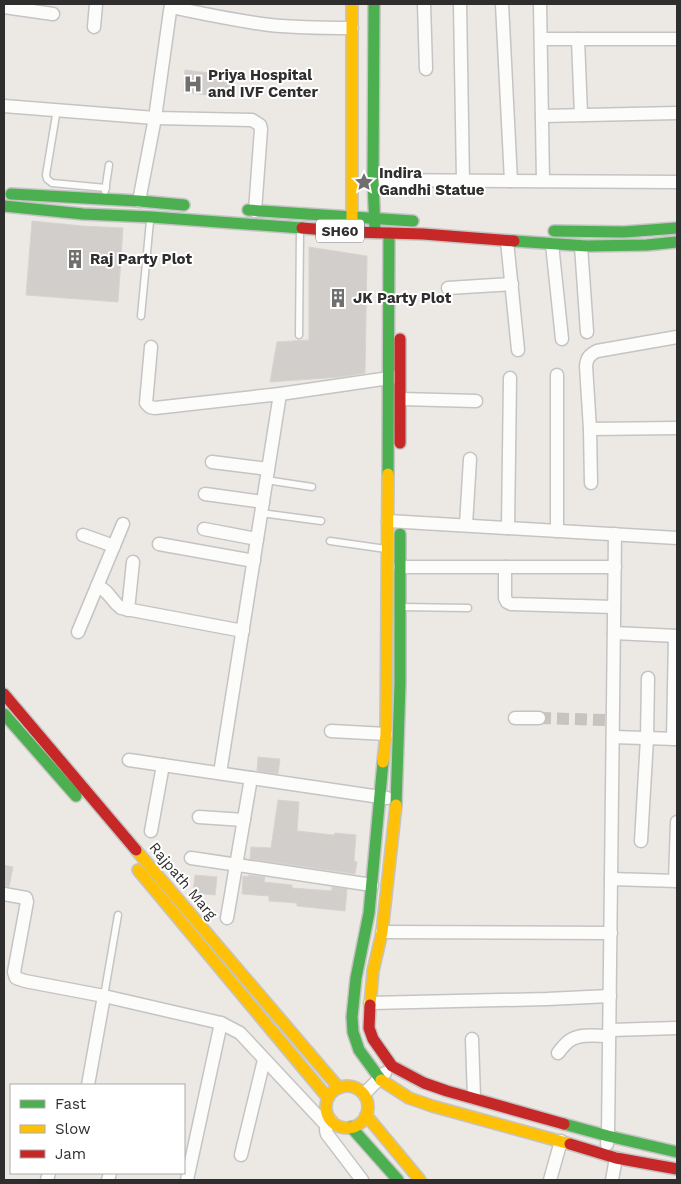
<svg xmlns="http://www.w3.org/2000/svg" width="681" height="1184" font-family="'Work Sans',sans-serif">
<rect width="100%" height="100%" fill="#ece8e4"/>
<!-- building -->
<g fill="#d1cecb" stroke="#d7d4d0">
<polygon points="185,70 234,76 231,98 183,92"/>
<polygon points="32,221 82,226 123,228 118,302 26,295"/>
<polygon points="309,247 367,256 365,373 340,377 270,382 277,342 309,340"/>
<polygon points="258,757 280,759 278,774 257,771"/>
<polygon points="278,800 299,802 297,831 334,835 335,833 356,835 354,861 357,862 355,874 250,859 251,847 271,848"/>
<polygon points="4,865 13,867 9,887 4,886"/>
<polygon points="195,875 217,877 215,895 193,893"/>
<polygon points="248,875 265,877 264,882 292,885 292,888 332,891 332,887 347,889 345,911 297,906 297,903 269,901 269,896 242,894 243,876 248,877"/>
</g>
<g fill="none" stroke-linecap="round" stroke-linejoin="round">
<!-- street-tunnel -->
<polyline stroke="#c6c3c0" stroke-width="12" stroke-dasharray="12 6" stroke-linecap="butt" points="539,718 605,720"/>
<!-- lane casing -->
<g stroke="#c5c4c5" stroke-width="9">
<g id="lane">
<polyline points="57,109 46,175 47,179 52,183 106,188"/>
<polyline points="105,191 109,165"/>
<polyline points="141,316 150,221"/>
<polyline points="299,335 300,231"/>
<polyline points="266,480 312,487"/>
<polyline points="261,513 321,521"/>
<polyline points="330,541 386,549"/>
<polyline points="401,607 468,608"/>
<polyline points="104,996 118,915"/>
</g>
</g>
<!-- street casing -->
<g stroke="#c5c4c5" stroke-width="15">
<g id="street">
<polyline points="424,4 426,69"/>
<polyline points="460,4 463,181"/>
<polyline points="502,4 511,181"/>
<polyline points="540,4 543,181"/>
<polyline points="4,7 53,14"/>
<path d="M171,7C204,14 237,21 270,25C298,28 325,28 352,28"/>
<polyline points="94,27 96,4"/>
<polyline points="541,39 677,39"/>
<polyline points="578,39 581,115"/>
<polyline points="4,106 155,118 252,120 260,125 261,129 255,211"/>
<polyline points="542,116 677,113"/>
<polyline points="373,180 677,182"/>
<polyline points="139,201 155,118 171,4"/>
<polyline points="507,241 518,350"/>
<polyline points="552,244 562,339"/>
<polyline points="581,246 587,332"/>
<polyline points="448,288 512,284"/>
<polyline points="151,347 146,403 150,407 155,408 280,394 396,377"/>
<polyline points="557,375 557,531"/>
<polyline points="401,399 476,401"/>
<polyline points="590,429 677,428"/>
<polyline points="212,462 268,469"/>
<path d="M591,483L590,429L586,366C587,358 589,355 597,351L677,337"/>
<polyline points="205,494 263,502"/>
<polyline points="388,521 677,538"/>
<polyline points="466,525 470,459"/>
<polyline points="508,528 510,378"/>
<polyline points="204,529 257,539"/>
<polyline points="83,535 114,546"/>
<polyline points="159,544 254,561"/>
<polyline points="400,567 615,567"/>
<polyline points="505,567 505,598 507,602 511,604 614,607"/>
<path d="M97,586C111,592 110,600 121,608L243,631"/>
<polyline points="128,610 133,562"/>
<polyline points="78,632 123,524"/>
<polyline points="614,633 677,636"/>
<polyline points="515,718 539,718"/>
<polyline points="331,731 386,734"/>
<polyline points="613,737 677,739"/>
<polyline points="673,739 675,636"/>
<polyline points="129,760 387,798"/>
<polyline points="220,773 280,394"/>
<polyline points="199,817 244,820"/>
<polyline points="151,831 163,765"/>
<polyline points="641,841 647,739 648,678"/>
<polyline points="191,858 372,885"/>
<polyline points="611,879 677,881"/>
<polyline points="675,881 677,822"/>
<polyline points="4,894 26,898 27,902 14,972 16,978 25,981 104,996 221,1023 240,1033 327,1126"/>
<polyline points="227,918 251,778"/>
<polyline points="382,932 611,933"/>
<polyline points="370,1003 547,999 610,996"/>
<polyline points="610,1030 677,1028"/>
<polyline points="472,1039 474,1098"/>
<path d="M558,1053C561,1049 565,1044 569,1041C580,1033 597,1036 609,1036"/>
<polyline points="88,1085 104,996"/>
<polyline points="364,1094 385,1073"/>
<path d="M331,1121C326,1125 325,1129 327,1134L362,1180"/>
<polyline points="607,1144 608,1136 615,534"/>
<polyline points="241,1155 264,1060"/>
<polyline points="47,1180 49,1173"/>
<polyline points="108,1180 110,1173"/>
<polyline points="187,1180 221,1023"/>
<polyline points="550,1180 561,1141"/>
<polyline points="612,1180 616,1158"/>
</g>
</g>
<!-- fast casing -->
<g stroke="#c5c4c5" stroke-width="14">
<g id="fast">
<polyline points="374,4 373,180 375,231"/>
<polyline points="11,194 139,201 184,205"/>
<polyline points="4,206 83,214 151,217 302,228"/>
<polyline points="248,210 413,221"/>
<polyline points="554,231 624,232 677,228"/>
<polyline points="514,241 587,246 647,245 677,242"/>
<polyline points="388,474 389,233"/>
<polyline points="4,714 76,796"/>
<polyline points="396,805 400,684 400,534"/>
<polyline points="381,1080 359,1050 353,1032 352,1017 356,978 369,913 383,762"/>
<polyline points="564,1124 608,1136 677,1152"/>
<polyline points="351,1127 398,1180"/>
</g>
</g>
<!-- slow casing -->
<g stroke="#c5c4c5" stroke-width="14">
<g id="slow">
<polyline points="352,4 352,231"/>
<polyline points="383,762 386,734 388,474"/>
<polyline points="136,850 339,1088"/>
<polyline points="138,870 328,1098"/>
<polyline points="370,1005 373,971 382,932 396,805"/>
<polyline points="381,1080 409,1098 432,1106 570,1144"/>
<circle cx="347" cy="1107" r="21"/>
<polyline points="366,1115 420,1180"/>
</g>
</g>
<!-- jam casing -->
<g stroke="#c5c4c5" stroke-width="14">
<g id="jam">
<polyline points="302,228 352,232 423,234 514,241"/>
<polyline points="400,339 400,443"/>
<polyline points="4,694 136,850"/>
<polyline points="370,1005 369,1028 373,1039 392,1066 424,1083 447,1091 564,1124"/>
<polyline points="570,1144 616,1158 677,1169"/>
</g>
</g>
<!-- lane -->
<use href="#lane" stroke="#fcfcfb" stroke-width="6"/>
<!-- street -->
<use href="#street" stroke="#fcfcfb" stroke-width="12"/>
<!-- fast -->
<use href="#fast" stroke="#4caf50" stroke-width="11"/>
<!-- slow -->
<use href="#slow" stroke="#ffc107" stroke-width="11"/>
<!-- jam -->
<use href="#jam" stroke="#c62828" stroke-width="11"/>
</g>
<!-- icons -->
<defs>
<g id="hospital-bare" transform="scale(1.5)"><path d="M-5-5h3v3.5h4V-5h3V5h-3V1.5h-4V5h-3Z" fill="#706f6e" stroke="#fff" stroke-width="2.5" paint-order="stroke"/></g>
<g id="sight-bare" transform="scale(1.5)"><path d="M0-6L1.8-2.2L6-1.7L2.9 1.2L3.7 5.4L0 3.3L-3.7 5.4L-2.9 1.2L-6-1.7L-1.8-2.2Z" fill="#706f6e" stroke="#fff" stroke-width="2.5" paint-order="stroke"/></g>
<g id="building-bare" transform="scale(1.5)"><path d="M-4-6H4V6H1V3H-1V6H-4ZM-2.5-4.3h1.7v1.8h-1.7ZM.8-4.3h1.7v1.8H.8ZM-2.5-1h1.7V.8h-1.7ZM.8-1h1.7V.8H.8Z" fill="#706f6e" stroke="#fff" stroke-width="2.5" paint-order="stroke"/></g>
</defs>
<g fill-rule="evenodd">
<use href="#hospital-bare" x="193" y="84"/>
<use href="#sight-bare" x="364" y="182"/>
<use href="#building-bare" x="75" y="259"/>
<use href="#building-bare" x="338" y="298"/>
</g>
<g text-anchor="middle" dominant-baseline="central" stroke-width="4" stroke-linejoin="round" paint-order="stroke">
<!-- shield labels -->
<rect fill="#fff" stroke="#6d6d6d" stroke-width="1" x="316" y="219.5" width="48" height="23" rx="4"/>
<g font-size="14" font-weight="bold" fill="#2e2e2e">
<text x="340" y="231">SH60</text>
</g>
<!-- poi labels -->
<g font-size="15" font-weight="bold" fill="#2e2e2e" stroke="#fff" text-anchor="start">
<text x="208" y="75">Priya Hospital<tspan x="208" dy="17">and IVF Center</tspan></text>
<text x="379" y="173">Indira<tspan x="379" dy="17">Gandhi Statue</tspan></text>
<text x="90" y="259">Raj Party Plot</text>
<text x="353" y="298">JK Party Plot</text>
</g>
<!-- street labels -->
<g font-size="15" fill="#2e2e2e" stroke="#fff">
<text transform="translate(183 881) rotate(50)">Rajpath Marg</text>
</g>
</g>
<!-- border -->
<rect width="681" height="1184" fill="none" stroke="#2e2e2e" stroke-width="10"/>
<!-- legend -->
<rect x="10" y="1084" width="175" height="90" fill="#ffffff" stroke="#ababab"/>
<rect x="20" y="1100" width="25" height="8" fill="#4caf50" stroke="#ababab"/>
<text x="55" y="1109" font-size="15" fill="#2e2e2e">Fast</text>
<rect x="20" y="1125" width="25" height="8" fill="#ffc107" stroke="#ababab"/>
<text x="55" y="1134" font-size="15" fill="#2e2e2e">Slow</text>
<rect x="20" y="1150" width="25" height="8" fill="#c62828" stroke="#ababab"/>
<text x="55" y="1159" font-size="15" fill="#2e2e2e">Jam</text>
</svg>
